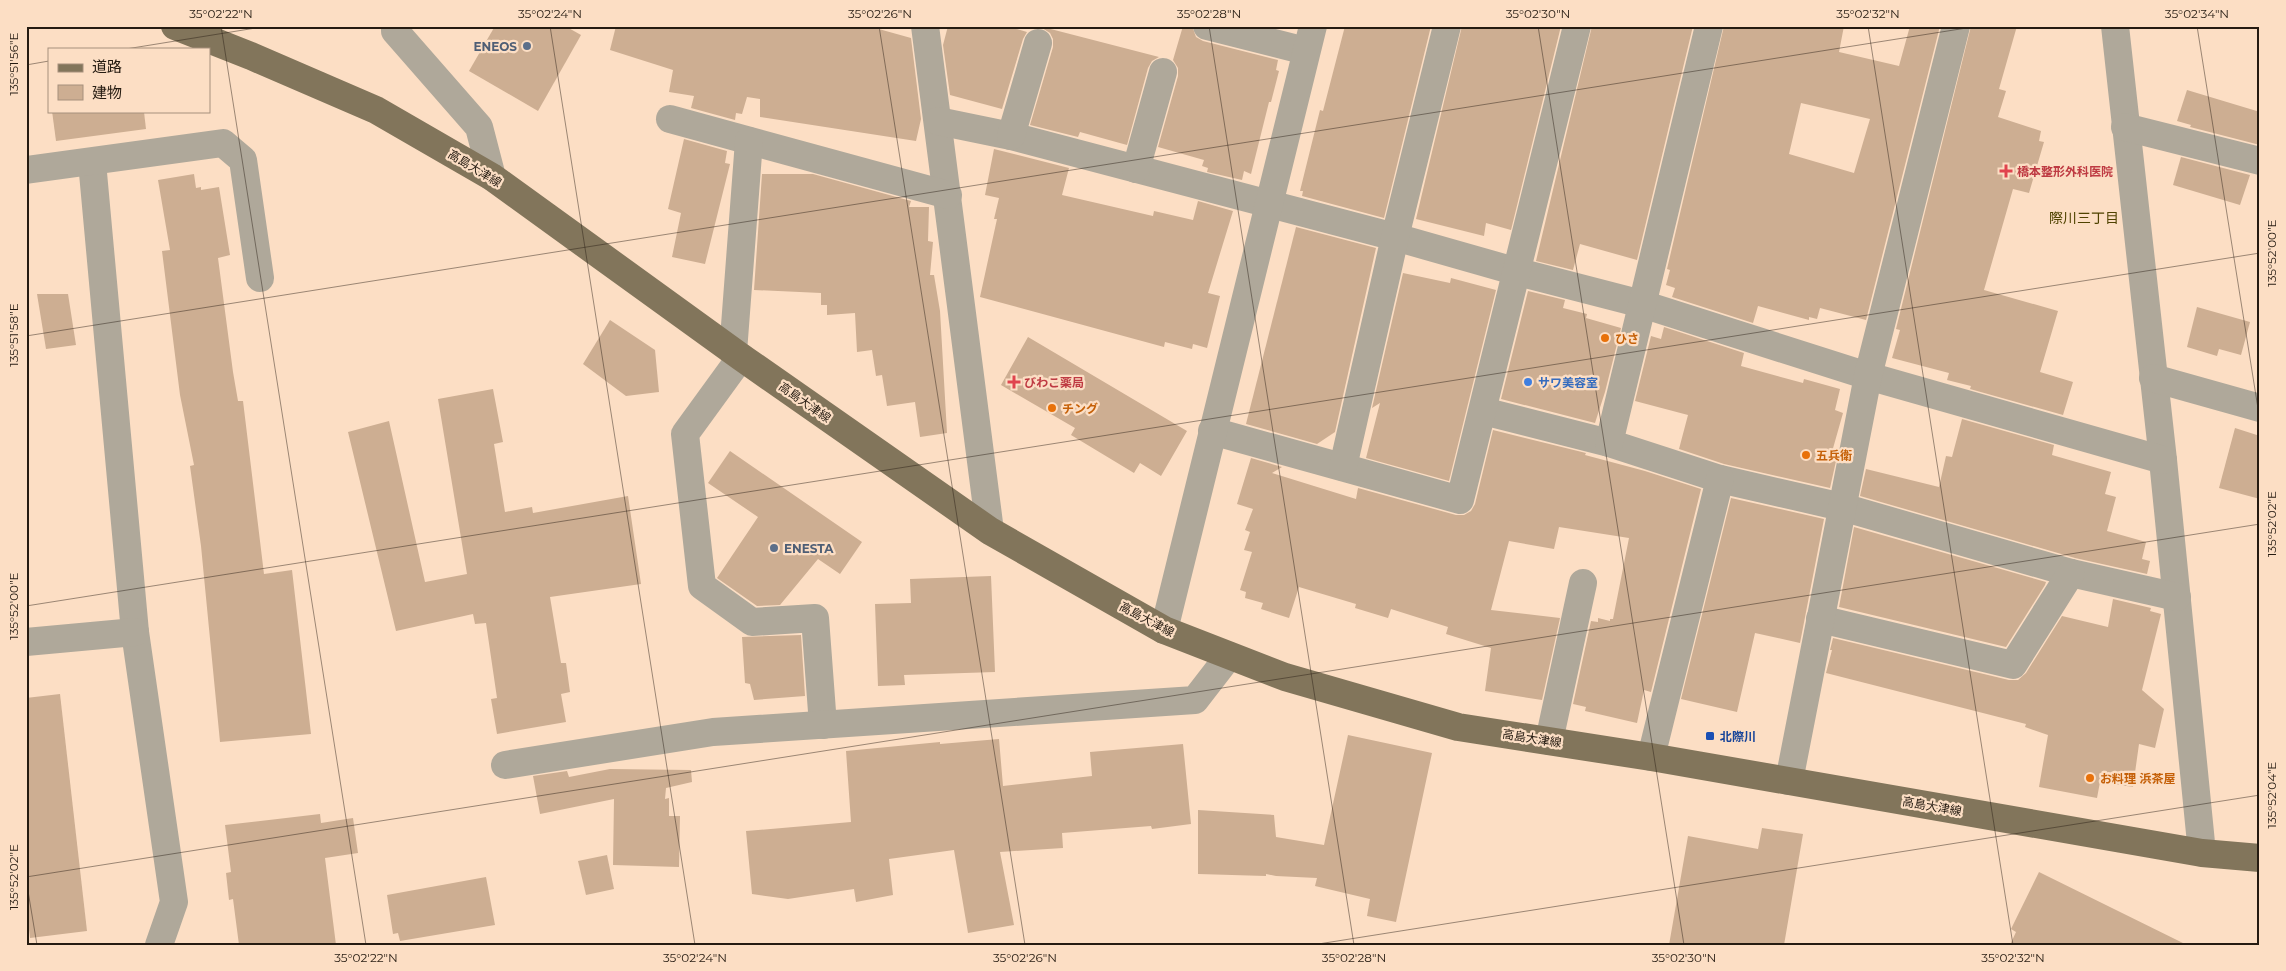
<svg xmlns="http://www.w3.org/2000/svg" width="2286" height="971" font-family="Montserrat,'Noto Sans JP',sans-serif">
<rect width="100%" height="100%" fill="#fcdec4"/>
<!-- building -->
<g fill="#cdae92" fill-rule="evenodd">
<polygon points="495,26 565,26 581,35 538,111 469,71"/>
<polygon points="616,26 868,26 911,38 921,119 916,141 760,117 760,99 747,97 742,114 736,113 735,120 691,108 694,96 669,92 673,70 610,50"/>
<polygon points="948,26 1006,26 1027,32 1023,39 1002,109 950,95 943,45"/>
<polygon points="1039,26 1159,57 1152,61 1148,68 1127,145 1080,132 1078,137 1030,125 1053,47 1053,39 1050,33"/>
<polygon points="1183,26 1192,26 1196,37 1203,41 1278,60 1276,70 1279,71 1271,102 1269,102 1251,174 1244,171 1242,180 1207,172 1208,168 1202,166 1204,160 1158,147 1178,76 1178,68 1173,60"/>
<polygon points="1345,26 1431,26 1384,218 1302,196 1303,191 1300,191 1320,110 1323,111"/>
<polygon points="1462,26 1561,26 1511,230 1486,223 1484,236 1416,219"/>
<polygon points="1592,26 1693,26 1637,260 1580,244 1573,270 1536,261"/>
<path d="M1724,26H1844L1839,52L1899,66L1910,26H1940L1866,320L1820,308L1817,319L1809,317V320L1758,306L1753,323L1672,297L1675,288L1666,285L1670,270L1667,269ZM1801,103L1870,119L1854,173L1789,154Z"/>
<polygon points="1971,26 2017,26 1999,89 2006,91 1998,117 2041,131 2039,141 2044,142 2029,193 2013,189 1984,290 2058,311 2040,372 2073,382 2063,415 1970,389 1971,386 1947,380 1949,373 1892,358 1900,330 1896,329"/>
<polygon points="2187,90 2260,112 2260,145 2190,127 2191,125 2177,121"/>
<polygon points="52,111 144,112 146,129 56,141"/>
<polygon points="684,139 727,151 725,163 730,164 705,264 672,257 681,213 668,209"/>
<polygon points="994,149 1069,168 1062,195 1153,216 1154,211 1193,220 1198,201 1233,211 1208,293 1220,296 1207,348 1193,344 1192,349 1165,342 1164,347 980,297 997,219 994,219 999,198 985,195"/>
<polygon points="2181,157 2250,175 2240,205 2173,185"/>
<polygon points="194,174 196,188 201,187 201,190 219,187 230,255 218,258 233,372 238,401 243,401 264,574 292,570 311,734 220,742 201,546 190,466 194,465 180,395 162,251 170,250 158,180"/>
<polygon points="762,174 813,174 911,201 909,207 929,207 928,241 933,242 930,275 934,275 940,311 947,433 920,437 915,402 887,406 882,375 876,376 872,350 857,352 855,313 827,315 827,305 821,305 821,293 754,290"/>
<polygon points="1296,227 1376,248 1335,432 1317,444 1246,424"/>
<polygon points="1403,273 1450,283 1451,278 1496,290 1449,481 1366,458 1380,403 1372,408"/>
<polygon points="1528,291 1565,300 1563,308 1587,314 1586,318 1621,328 1605,392 1595,423 1501,399"/>
<polygon points="37,294 68,294 76,345 46,349"/>
<polygon points="2197,307 2250,322 2241,355 2219,349 2217,356 2187,347"/>
<polygon points="610,320 655,350 659,392 626,396 583,364"/>
<polygon points="1664,327 1744,353 1741,366 1803,383 1804,379 1840,389 1835,410 1843,413 1830,459 1836,461 1830,488 1724,464 1679,449 1688,415 1635,401 1651,336 1661,339"/>
<polygon points="1028,337 1187,431 1161,476 1140,463 1134,473 1071,435 1075,428 1001,385"/>
<polygon points="493,389 503,442 494,444 505,512 532,507 533,513 628,496 641,584 550,597 561,663 566,663 570,692 561,694 566,722 497,734 491,699 497,698 486,623 475,624 473,614 396,631 348,432 389,421 425,582 467,574 438,399"/>
<polygon points="1962,419 2054,445 2052,455 2111,472 2105,494 2116,497 2107,531 2146,542 2142,559 2150,561 2147,574 2075,558 1860,496 1866,469 1939,487 1946,456 1952,457"/>
<polygon points="2235,428 2260,436 2260,499 2219,488"/>
<polygon points="1493,430 1586,453 1585,455 1645,471 1701,489 1651,692 1644,690 1637,723 1585,711 1586,707 1573,704 1591,621 1598,622 1598,618 1610,621 1610,619 1613,619 1629,538 1559,527 1554,549 1509,541 1491,610 1560,618 1542,700 1485,691 1491,648 1446,634 1448,627 1391,609 1388,618 1355,608 1356,604 1299,587 1289,618 1261,609 1263,603 1245,598 1246,592 1240,590 1252,552 1244,550 1250,532 1245,530 1253,509 1237,504 1251,458 1282,467 1272,473 1356,499 1358,488 1456,515 1464,515 1471,511 1475,504"/>
<polygon points="730,451 862,542 840,574 818,559 780,605 757,606 717,578 758,517 708,483"/>
<polygon points="1731,498 1824,519 1800,643 1755,633 1737,712 1681,699"/>
<polygon points="1854,527 2046,582 2045,585 2006,647 1839,607"/>
<polygon points="991,576 995,672 904,675 905,685 878,686 875,604 911,603 910,579"/>
<polygon points="2113,599 2151,608 2150,611 2161,614 2142,690 2164,709 2155,748 2139,744 2133,787 2100,782 2097,798 2039,787 2048,735 2025,727 2026,724 1826,673 1832,650 1830,650 1833,638 2009,680 2018,680 2026,673 2062,616 2108,627"/>
<polygon points="801,635 805,696 754,700 750,684 745,683 742,637"/>
<polygon points="60,694 87,931 30,938 26,903 26,698"/>
<polygon points="1348,735 1432,753 1396,922 1367,916 1370,899 1315,886 1317,878 1276,876 1266,874 1266,876 1198,874 1198,810 1274,815 1276,837 1324,845"/>
<polygon points="999,739 1003,786 1092,776 1090,752 1183,744 1191,824 1152,829 1151,826 1062,833 1063,848 1000,852 1014,925 968,933 954,850 889,859 893,895 856,902 854,889 788,899 752,894 746,831 851,822 846,751 940,742 940,744"/>
<polygon points="610,769 691,770 692,782 666,788 665,799 669,798 669,816 680,816 679,867 613,865 614,799 540,814 533,776 567,771 569,777"/>
<polygon points="320,814 321,823 353,818 358,853 325,858 336,945 239,945 233,899 229,900 226,873 231,872 225,825"/>
<polygon points="1762,828 1803,834 1784,945 1669,945 1688,836 1758,849"/>
<polygon points="607,855 614,889 586,895 578,861"/>
<polygon points="2039,872 2187,945 2010,945 2016,932 2011,929"/>
<polygon points="486,877 495,925 400,941 398,933 393,934 387,895"/>
</g>
<g fill="none" stroke-linecap="round" stroke-linejoin="round">
<!-- minor -->
<g stroke="#afa89a" stroke-width="28">
<polyline points="395,26 395,31 479,127 492,177"/>
<polyline points="925,26 990,531"/>
<polyline points="1207,26 1306,51"/>
<polyline points="2115,26 2163,460 2202,853"/>
<polyline points="670,119 948,195"/>
<polyline points="938,121 1011,136 1395,237 1518,272 1642,304 1868,376 2163,460"/>
<polyline points="2125,127 2260,161"/>
<polyline points="1011,136 1038,43"/>
<polyline points="92,162 135,632 174,902 159,945"/>
<polyline points="1136,169 1163,72"/>
<polyline points="26,170 223,143 243,160 260,278"/>
<polyline points="733,352 749,141"/>
<polyline points="741,357 685,434 702,586 752,622 815,618 823,725"/>
<polyline points="2153,378 2260,408"/>
<polyline points="1483,411 1609,443 1720,479 1842,507 2071,573 2177,597"/>
<polyline points="1212,431 1460,500 1577,26"/>
<polyline points="1609,443 1709,26"/>
<polyline points="1343,467 1395,237 1447,26"/>
<polyline points="1820,619 2013,665 2071,573"/>
<polyline points="1164,630 1313,26"/>
<polyline points="26,642 135,632"/>
<polyline points="1549,741 1583,583"/>
<polyline points="1651,757 1720,479"/>
<polyline points="505,765 713,732 1195,700 1229,656"/>
<polyline points="1789,781 1868,376 1956,26"/>
</g>
<!-- major -->
<polyline stroke="#82755b" stroke-width="28" points="175,26 251,56 376,110 492,177 741,357 990,531 1164,630 1285,677 1458,727 1651,757 2202,853 2260,858"/>
</g>
<!-- ticks -->
<path fill="none" stroke="#251b11" stroke-width="1" stroke-opacity="0.45" d="M221,26L366,945M550,26L695,945M879,26L1025,945M1209,26L1354,945M1538,26L1684,945M1868,26L2013,945M2197,26L2260,421M126,49L268,26M26,65L49,61M26,336L1979,26M26,606L2260,253M26,877L2260,524M26,879L37,945M1312,945L2260,795"/>
<!-- markers -->
<g fill="#5c6f8a" stroke="#fcdec4" stroke-width="2">
<circle cx="527" cy="46" r="5"/>
<circle cx="774" cy="548" r="5"/>
</g>
<g fill="#e0444e" stroke="#fcdec4" stroke-width="2">
<path d="M2003.5 163.5h5v5h5v5h-5v5h-5v-5h-5v-5h5z"/>
<path d="M1011.5 374.5h5v5h5v5h-5v5h-5v-5h-5v-5h5z"/>
</g>
<g fill="#e8710a" stroke="#fcdec4" stroke-width="2">
<circle cx="1605" cy="338" r="5"/>
<circle cx="1052" cy="408" r="5"/>
<circle cx="1806" cy="455" r="5"/>
<circle cx="2090" cy="778" r="5"/>
</g>
<circle fill="#3f7fe0" stroke="#fcdec4" stroke-width="2" cx="1528" cy="382" r="5"/>
<rect fill="#1a4fb4" stroke="#fcdec4" stroke-width="2" x="1705" y="731" width="10" height="10" rx="2.5"/>
<g text-anchor="middle" dominant-baseline="central" stroke-width="4.5" stroke-linejoin="round" paint-order="stroke">
<!-- service labels -->
<g font-size="12" font-weight="bold" fill="#4e5e75" stroke="#fcdec4" text-anchor="end">
<text x="517" y="46">ENEOS</text>
<text x="784" y="548" text-anchor="start">ENESTA</text>
</g>
<!-- street labels -->
<g font-size="12" fill="#251b11" stroke="#fcdec4">
<text transform="translate(475 168) rotate(31)">高島大津線</text>
<text transform="translate(805 402) rotate(35)">高島大津線</text>
<text transform="translate(1147 619) rotate(28)">高島大津線</text>
<text transform="translate(1532 738) rotate(9)">高島大津線</text>
<text transform="translate(1932 806) rotate(10)">高島大津線</text>
</g>
<!-- health labels -->
<g font-size="12" font-weight="bold" fill="#be3a42" stroke="#fcdec4" text-anchor="start">
<text x="2017" y="171">橋本整形外科医院</text>
<text x="1024" y="382">びわこ薬局</text>
</g>
<!-- food labels -->
<g font-size="12" font-weight="bold" fill="#c56008" stroke="#fcdec4" text-anchor="start">
<text x="1615" y="338">ひさ</text>
<text x="1062" y="408">チング</text>
<text x="1816" y="455">五兵衛</text>
<text x="2100" y="778">お料理 浜茶屋</text>
</g>
<!-- shop labels -->
<g font-size="12" font-weight="bold" fill="#366cbe" stroke="#fcdec4" text-anchor="start">
<text x="1538" y="382">サワ美容室</text>
</g>
<!-- transit labels -->
<g font-size="12" font-weight="bold" fill="#164399" stroke="#fcdec4" text-anchor="start">
<text x="1720" y="736">北際川</text>
</g>
<!-- neighbourhood labels -->
<g font-size="14" fill="#4f4200" stroke="#fcdec4">
<text x="2084" y="218">際川三丁目</text>
</g>
</g>
<!-- border -->
<rect width="2286" height="971" fill="none" stroke="#fcdec4" stroke-width="55"/>
<!-- legend -->
<rect x="48" y="48" width="162" height="65" fill="#fcdec4" stroke="#a6907c"/>
<rect x="58" y="64" width="25" height="8" fill="#82755b" stroke="#a6907c"/>
<text x="92" y="72" font-size="15" fill="#251b11">道路</text>
<rect x="58" y="85" width="25" height="15" fill="#cdae92" stroke="#a6907c"/>
<text x="92" y="98" font-size="15" fill="#251b11">建物</text>
<rect x="28" y="28" width="2230" height="916" fill="none" stroke="#251b11" stroke-width="2"/>
<g font-size="12" text-anchor="middle" fill="#251b11">
<text x="221" y="18">35°02'22"N</text>
<text x="550" y="18">35°02'24"N</text>
<text x="880" y="18">35°02'26"N</text>
<text x="1209" y="18">35°02'28"N</text>
<text x="1538" y="18">35°02'30"N</text>
<text x="1868" y="18">35°02'32"N</text>
<text x="2197" y="18">35°02'34"N</text>
<text transform="translate(14 64) rotate(-90)" y="4">135°51'56"E</text>
<text transform="translate(2272 253) rotate(-90)" y="4">135°52'00"E</text>
<text transform="translate(14 335) rotate(-90)" y="4">135°51'58"E</text>
<text transform="translate(2272 524) rotate(-90)" y="4">135°52'02"E</text>
<text transform="translate(14 606) rotate(-90)" y="4">135°52'00"E</text>
<text transform="translate(2272 795) rotate(-90)" y="4">135°52'04"E</text>
<text transform="translate(14 877) rotate(-90)" y="4">135°52'02"E</text>
<text x="366" y="962">35°02'22"N</text>
<text x="695" y="962">35°02'24"N</text>
<text x="1025" y="962">35°02'26"N</text>
<text x="1354" y="962">35°02'28"N</text>
<text x="1684" y="962">35°02'30"N</text>
<text x="2013" y="962">35°02'32"N</text>
</g>
</svg>
